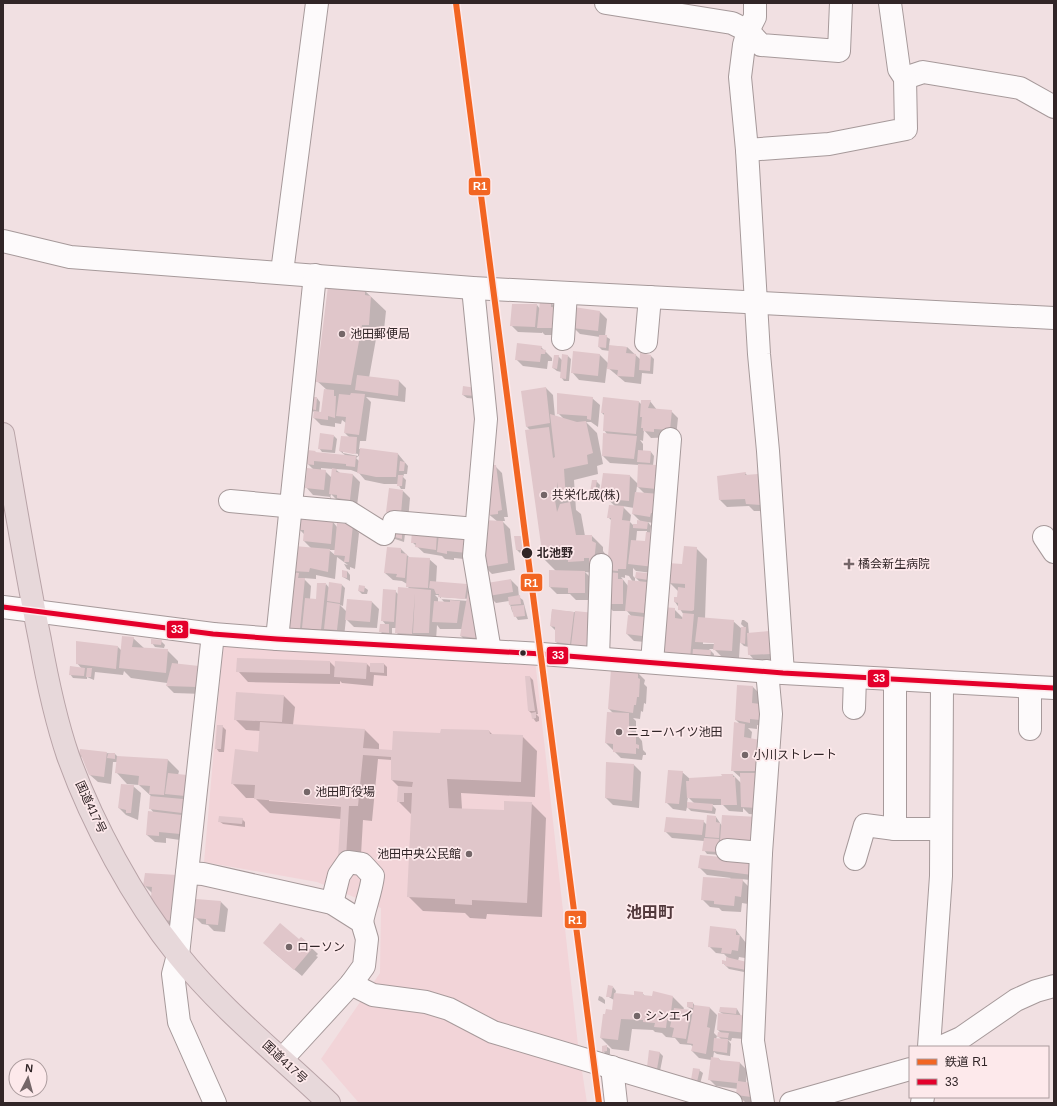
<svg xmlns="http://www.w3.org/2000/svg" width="1057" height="1106" font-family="Arial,'Noto Sans JP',sans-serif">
<rect width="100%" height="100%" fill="#f1e0e2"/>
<!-- built -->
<polygon fill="#f2d4d8" points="223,646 535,660 578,1045 587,1103 359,1103 321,1059 380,973 381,908 317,882 204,862"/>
<!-- shadow -->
<g fill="#0003" fill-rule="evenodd">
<path d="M365,291L386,311L383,339H376L369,378L399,381L406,388L405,402L366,397L371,402L366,441H360L359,449L398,454L408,466L407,474H404L403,477L406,480L405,489H401L398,484H384L365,480L359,473L351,470L335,469L340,473L353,475L360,482L357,506L330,505L331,497L313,495L306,487L314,470L307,463L315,452L317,454L346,456L340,451L350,438L345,433L346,423L342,420L341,424L335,423V427L321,425L314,418V412L311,409L317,398L320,402L319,413H322L327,390L317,381ZM343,451L358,454V456L343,453ZM360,455L359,461L356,458ZM321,468L333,469L332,478L325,471H321ZM331,494L336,499H330Z"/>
<polygon points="551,303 557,308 565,335 545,335 542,332 542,333 518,332 511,325 537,305 540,309"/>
<polygon points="600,312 607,319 605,336 610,339 609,346 627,347 641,360 651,356 654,359 653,374 642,373 641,384 625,382 607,367 605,383 579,380 572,372 574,352 600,355 608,363 610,351 602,350 599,347 600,337 580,334 573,327"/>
<polygon points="541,347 552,358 552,361 548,361 547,369 523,366 516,359"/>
<polygon points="558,356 563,361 568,356 571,359 569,381 564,381 561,377 561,372 557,371 553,368"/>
<polygon points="464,387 479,399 467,398 463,395"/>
<polygon points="546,388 553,395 555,417 564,419 558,413 592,398 600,405 598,427 591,422 586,422 597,433 603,464 597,466 598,474 574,480 576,510 581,514 585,536 592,536 603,547 603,551 606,555 604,574 585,572 592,579 592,600 576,600 570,594 557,594 550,587 556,571 544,559 530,430 527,427"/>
<path d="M650,401L657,410L671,411L678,418L676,437L651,438L644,430L643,441L640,440L643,444V452H651L654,456L653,466H657V524L648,522L651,526L650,534L661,574L636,571L633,568V576L635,578V582L641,583L636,578L648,574L651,583L645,582L653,590L657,643L634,641L627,634L632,617L627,611H613L606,604L612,521L608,517L616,507L601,493L630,476L638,484L639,465L610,463L603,456L604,434H607L604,430V415L602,413L639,402L642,405ZM637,486L645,494L636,493ZM622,506L634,508L633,514L641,522L638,525L634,526L630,522L631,515ZM637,531H647L646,543L636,541ZM625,575L629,576L633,582L628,586L621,577L625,578Z"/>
<polygon points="334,436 337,439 335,453 322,452 319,448"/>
<polygon points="495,466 502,473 508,517 504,517 505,521 502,521 510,529 515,570 492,574 485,567 498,522 486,512"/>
<polygon points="745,473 748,476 758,475 765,482 768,511 754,511 749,506 727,507 720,500"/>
<polygon points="596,481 600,485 598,496 591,492"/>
<polygon points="403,491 410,498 408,521 395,519 387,512"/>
<path d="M300,519L333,522L337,527L352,526L359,533L355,569L350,567V570L347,569L344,564L348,565L337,557L335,579L316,575V579L303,578L311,586L310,599L317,600L326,584L330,589L342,585L345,588L343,606L340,605L347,612L372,602L379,609L377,628L354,627L346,619L344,637L290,628L296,573L293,570L311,548L304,541V534L299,529ZM329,550H336L335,555Z"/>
<polygon points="402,531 405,534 404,542 392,538"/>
<polygon points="413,532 440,534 474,560 454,558 454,560 445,559 442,556 424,553 412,542"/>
<polygon points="521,537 524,540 526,553 520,553 517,550"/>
<path d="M388,548L401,549L410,558L429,559L437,566L436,583L466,585L469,588L483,645L468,643L461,636L462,629H440L437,625L436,640L403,639L396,632V628H392V636L384,635L380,631L386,625L382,620L395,591L398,594L409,589L407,584L402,581L393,580L385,573ZM435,595H438L444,602H438V598ZM441,597L470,599L469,601L441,599Z"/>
<path d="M696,548L707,559L705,619L733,621L742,629L745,628L741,624L742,620H744L748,623L749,634L769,632L776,640L778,661L756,662L749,654V647L744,646L740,642L739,658L722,657L714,649H709L714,654L713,664L669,667L674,609L683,618L684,615L675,602L678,598L679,592L669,582ZM703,642L719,643V644H703Z"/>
<polygon points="347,571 350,575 350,581 343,577"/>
<polygon points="511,580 518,587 519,597 523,600 528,619 518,620 512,611 509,601 496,603 489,596"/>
<polygon points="364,587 368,590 367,594 362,594 359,591"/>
<polygon points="552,610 595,614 598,655 563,649 556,642 556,631 551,626"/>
<polygon points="133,638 145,649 167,650 178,661 178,664 203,694 174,693 167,686 167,683 131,678 124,671 123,675 95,672 94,680 87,677 87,679 73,678 70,674 82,669 77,663 118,647 122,651"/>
<polygon points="161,641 165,645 164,648 155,647 152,643"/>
<polygon points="330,662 336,668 367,664 371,668 384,664 387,667 387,676 374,675 373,686 342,683 340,681 340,684 248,682 238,671"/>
<polygon points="638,673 645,680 644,684 647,687 646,704 644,703 643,712 641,711 640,719 633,718 636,721 636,734 642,741 643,750 646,753 646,755 643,755 642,760 621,758 606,743 613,713 609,709"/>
<polygon points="530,677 533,680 538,714 536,714 539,717 539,721 536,722 533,718 532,714 529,711"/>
<path d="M738,686L753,687L760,694L766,727L757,725V729L748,728L752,732L751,740L764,815L749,814L743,808V812L729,811L723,805H712L716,809L715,814L691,811L687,807L686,811L673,809L666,802L682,772L690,779L723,777L733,775L741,783V778L732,770L740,724L736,720ZM688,797L694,803H687Z"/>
<path d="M284,696L295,707L293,725L365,730L379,744V750L391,751L441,734L489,731L494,736H522L537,751L535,797L461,793L462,809L505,811L531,803L546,818L542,917L487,914L486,919L470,918L465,913L423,911L408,896L412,815L398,801L399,787L392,780V760L378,759L372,821L363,820L360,872L339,857L341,819L270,813L255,798H246L232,783L259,753L260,731L246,730L235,719ZM269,799L346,805V807L269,801Z"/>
<polygon points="222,726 226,730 224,752 219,752 216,748"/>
<polygon points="106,753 115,754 118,757 168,760 179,771 178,775 186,776 187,841 166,838 166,843 155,842 147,835 154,813 150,808 151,796 139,785 127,784 117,773 118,762 113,762 111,784 98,782 90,775 83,758 80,755"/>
<polygon points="607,763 634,765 641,772 639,808 613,805 606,798"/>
<polygon points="133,786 141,793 138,820 126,815 119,808"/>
<polygon points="716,817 722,826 721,855 707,854 704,850 704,841 672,838 665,831 703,821 707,825"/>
<polygon points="242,819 245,822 245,827 223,824 219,821"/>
<polygon points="754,861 759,881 741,879 749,887 748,904 742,903 741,912 722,911 719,908 710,907 703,900 731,878 707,875 700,868"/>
<polygon points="176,876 172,927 164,919 152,893 145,886"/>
<polygon points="221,902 228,909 225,932 214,931 208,925 202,924 195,917"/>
<polygon points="736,930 746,943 745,958 739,957 738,961 749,973 729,969 723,963 729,959 724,954 716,953 709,946"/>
<polygon points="301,938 318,954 316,956 318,957 302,976 271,950 299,940"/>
<polygon points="613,987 616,991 615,994 635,996 642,993 646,997 673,997 684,1008 683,1010 691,1011 693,1014 694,1011 688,1007 693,1003 695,1006 710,1008 717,1015 714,1033 717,1036 716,1039 722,1040 719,1037 721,1033 718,1030 723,1014 720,1012 737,1009 755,1040 732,1038 731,1041 728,1040 731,1044 730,1056 717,1054 714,1052 713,1058 719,1059 721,1061 740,1063 747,1070 746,1083 758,1103 745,1102 737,1095 738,1089 716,1086 709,1079 711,1060 699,1058 692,1051 693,1047 691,1045 680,1044 675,1038 666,1037 662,1033 655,1032 653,1030 632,1029 629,1051 612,1049 601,1038 613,1011 614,1000 607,996"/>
<polygon points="599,996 602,997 605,1000 605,1004 598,1000"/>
<polygon points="606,1046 610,1049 610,1054 607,1055 603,1051"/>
<polygon points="659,1052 663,1056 660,1071 651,1070"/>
<polygon points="699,1070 703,1073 700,1084 695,1083"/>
</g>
<!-- building -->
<g fill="#e0c6ca">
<polygon points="328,286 365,290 365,295 371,296 369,325 362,325 351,385 316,382"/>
<polygon points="540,301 551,302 551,307 561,308 558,328 537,328"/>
<polygon points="512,304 537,304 535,327 510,326"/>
<polygon points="574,307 600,311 598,331 572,328"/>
<polygon points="599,335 607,335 606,348 598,347"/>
<polygon points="517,343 542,346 541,349 546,350 545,354 541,354 540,362 515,360"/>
<polygon points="609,345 627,347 626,353 636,354 634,377 617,376 618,370 607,369"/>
<polygon points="573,351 600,354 598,376 571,373"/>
<polygon points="640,353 651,355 650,371 639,370"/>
<polygon points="562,354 568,355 566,379 560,378"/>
<polygon points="554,355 559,355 557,369 552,368"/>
<polygon points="357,375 399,380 398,396 355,390"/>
<polygon points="463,386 476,388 476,396 462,395"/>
<polygon points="546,387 550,423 526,427 521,391"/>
<polygon points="324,389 334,390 334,396 336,396 335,418 328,416 328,420 313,418 314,411 321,412"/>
<polygon points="351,393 365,394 359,435 344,433 346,417 336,416 339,394 350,395"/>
<polygon points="557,393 593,397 591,420 587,419 587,416 557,414"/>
<polygon points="312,397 317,397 316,410 310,409"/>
<polygon points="603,397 639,401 636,434 603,431 604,413 601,413"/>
<polygon points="641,400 651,400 648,408 672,410 670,430 654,429 654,432 643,431 643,428 641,428 642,417 640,417"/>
<polygon points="550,414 577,422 586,421 593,453 587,455 588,464 564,469 566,500 560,501 557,482 557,487 553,488 557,512 560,504 570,502 576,535 592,535 592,541 596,543 594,563 589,563 589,558 584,558 584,561 568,562 568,560 543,559 525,430 549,427 553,458 555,457"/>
<polygon points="320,433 334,435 332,450 318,449"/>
<polygon points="603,433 637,436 634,459 602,456"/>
<polygon points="341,436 357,437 356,453 353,454 339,451"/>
<polygon points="360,448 398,453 396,477 376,477 357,473"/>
<polygon points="307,450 316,451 315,452 356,456 355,467 346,466 346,464 314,461 314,465 306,464"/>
<polygon points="638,450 651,451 650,463 637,462"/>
<polygon points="400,461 405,462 404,471 399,471"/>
<polygon points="638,464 657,465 656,489 637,487"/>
<polygon points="487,465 496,465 502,510 498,511 498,514 489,515"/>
<polygon points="307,468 326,470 324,490 305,488"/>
<polygon points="332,468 337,469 336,472 353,474 350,500 337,498 337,495 329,494"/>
<polygon points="746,472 745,475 758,474 761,505 746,504 745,499 719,500 717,476"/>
<polygon points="603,473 630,475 629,501 607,499 607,494 600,494"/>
<polygon points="398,475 403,475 402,486 397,486"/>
<polygon points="592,480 597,480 595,493 590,492"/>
<polygon points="389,488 403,490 401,514 386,512"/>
<polygon points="635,492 660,494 659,514 651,513 650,517 632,514"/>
<polygon points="609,505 624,506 622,520 630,521 626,569 618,569 618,571 607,570 611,518 607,518"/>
<polygon points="299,518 333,521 331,544 303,541 304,530 298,530"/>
<polygon points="483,520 503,521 508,563 484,567"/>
<polygon points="637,520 648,522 647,529 633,528 633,524 637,524"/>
<polygon points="337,523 353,525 349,562 344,562 345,556 334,555"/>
<polygon points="402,530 402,539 387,535"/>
<polygon points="412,531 437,533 436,550 415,547 416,543 411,543"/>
<polygon points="646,532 657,533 654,567 628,564 631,540 645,541"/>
<polygon points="439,533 469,536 467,553 447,551 447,554 437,552"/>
<polygon points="514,536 521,536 523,550 516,550"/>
<polygon points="294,546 330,549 328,572 310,568 309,572 292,571"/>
<polygon points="684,546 697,547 694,610 692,611 678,610 678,603 674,602 674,597 677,597 678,587 685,588 685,584 668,583 668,563 682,564"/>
<polygon points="387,547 401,548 401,553 407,554 405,578 396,577 397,574 384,573"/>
<polygon points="408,557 430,558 428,588 406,587"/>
<polygon points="342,570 347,571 347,578 342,577"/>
<polygon points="549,570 585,571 585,593 568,593 568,588 549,587"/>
<polygon points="291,572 299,573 298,578 305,578 300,629 289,629"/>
<polygon points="607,572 618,573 618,579 623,579 623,604 605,604"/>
<polygon points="636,572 649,573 648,580 635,578"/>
<polygon points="511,579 513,592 488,596 487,583"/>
<polygon points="470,580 477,622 476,638 460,636"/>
<polygon points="628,580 647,582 644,613 625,611"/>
<polygon points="430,581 467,584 465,599 438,597 439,594 436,594 434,589 429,588"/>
<polygon points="329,582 342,584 340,603 327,601"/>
<polygon points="317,583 326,583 321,630 302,628 305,598 316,599"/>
<polygon points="359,585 365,586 364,592 358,591"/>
<polygon points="398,587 431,590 429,633 413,633 415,593 412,634 395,633"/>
<polygon points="383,589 396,590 394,622 381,621"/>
<polygon points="520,595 521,604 509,605 508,597"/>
<polygon points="347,599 372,601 370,622 345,620"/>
<polygon points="450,600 460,601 457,623 432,622 434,601 450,602"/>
<polygon points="327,602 340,604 337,630 324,629"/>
<polygon points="524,605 525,616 514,617 511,606"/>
<polygon points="662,607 675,608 675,618 682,619 683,613 694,614 690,659 657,656"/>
<polygon points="552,609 574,612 570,644 555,642 555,627 550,626"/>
<polygon points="575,611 595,613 591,648 571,646"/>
<polygon points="628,615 653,618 650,637 626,634"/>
<polygon points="698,617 734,620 732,651 713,650 714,643 695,642"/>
<polygon points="380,624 389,624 389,633 379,632"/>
<polygon points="741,627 746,627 745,644 740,643"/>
<polygon points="769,631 771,654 748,655 747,633"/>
<polygon points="122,636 134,637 132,647 168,649 166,673 119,668"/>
<polygon points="151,639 162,640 161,645 151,644"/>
<polygon points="76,641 118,646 116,669 76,664"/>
<polygon points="693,649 711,650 710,661 692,659"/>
<polygon points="237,658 330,661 330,674 236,672"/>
<polygon points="335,661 367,663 366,679 334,677"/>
<polygon points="172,663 199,666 197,687 166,686"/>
<polygon points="370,663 384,663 384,673 370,672"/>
<polygon points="70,666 85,668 84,676 69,675"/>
<polygon points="87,668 92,668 91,677 86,677"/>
<polygon points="611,669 638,672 638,678 640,679 639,697 637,697 636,705 634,705 633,713 608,709"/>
<polygon points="525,676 530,676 535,711 528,711"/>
<polygon points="737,685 753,686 752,703 760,704 760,720 750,719 750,723 735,720"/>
<polygon points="236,692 284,695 282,722 234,720"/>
<polygon points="536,712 536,718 532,719 531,713"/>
<polygon points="607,712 629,713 629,731 636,733 636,744 639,745 639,749 636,748 636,754 613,752 613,744 605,743"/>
<polygon points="260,722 365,729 363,748 392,750 393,731 440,733 441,729 489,730 490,734 523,735 521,782 447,779 449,808 504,810 504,801 532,802 527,903 472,900 472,905 455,904 455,899 407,897 412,793 404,793 404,802 397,802 398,786 412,787 413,782 391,780 391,757 363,755 358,806 349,806 346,858 338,858 341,806 254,799 255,785 231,784 235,749 258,752"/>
<polygon points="734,722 745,724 744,737 760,740 757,771 731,771"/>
<polygon points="217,725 223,725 221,749 215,749"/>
<polygon points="80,749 107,752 104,777 89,775 81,755 79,755"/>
<polygon points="111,753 115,753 115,759 107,758 108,754"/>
<polygon points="117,756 168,759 164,795 149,794 150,786 138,785 139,776 115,773"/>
<polygon points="606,762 634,764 632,801 605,798"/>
<polygon points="668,770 683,771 679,804 665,803"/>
<polygon points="168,773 187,775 185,796 165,794"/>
<polygon points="740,773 756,773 757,808 741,807"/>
<polygon points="721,774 733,774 733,777 735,777 737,805 721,805 721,799 687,798 686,781 689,781 689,778 722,776"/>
<polygon points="121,784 134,785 131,813 126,813 126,810 118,808"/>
<polygon points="150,796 183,799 182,813 149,809"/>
<polygon points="687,802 713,804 712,811 687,808"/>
<polygon points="148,811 182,815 180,834 159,832 159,836 146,835"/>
<polygon points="707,815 716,816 716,822 720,823 719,838 705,837"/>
<polygon points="722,815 758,817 751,846 720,841"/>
<polygon points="219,816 243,818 242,824 218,822"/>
<polygon points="666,817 704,820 702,835 664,832"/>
<polygon points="704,838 719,839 718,852 702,851"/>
<polygon points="700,855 754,860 752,875 698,868"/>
<polygon points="145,873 177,875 172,921 164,920 151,897 152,887 143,886"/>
<polygon points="703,877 743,879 741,897 735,896 734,906 714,904 714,901 701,900"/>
<polygon points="196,899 221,901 218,925 206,924 206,919 194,918"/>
<polygon points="280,923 299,939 301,937 312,946 310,948 311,950 294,970 263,943"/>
<polygon points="710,926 736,929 736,935 740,935 738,951 732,950 731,954 721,953 722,948 708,947"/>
<polygon points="726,957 747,962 746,970 725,966 725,964 722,964 722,960 726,961"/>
<polygon points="608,985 613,986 611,997 606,997"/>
<polygon points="634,991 643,992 643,995 652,996 653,991 673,996 670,1020 667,1020 666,1028 654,1027 655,1023 643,1022 643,1020 621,1019 618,1040 600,1038 603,1014 605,1014 606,1009 612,1010 614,993 634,995"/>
<polygon points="687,1002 693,1002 693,1008 687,1007"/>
<polygon points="694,1005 710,1007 707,1027 710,1028 706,1054 691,1051 693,1044 687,1043"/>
<polygon points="720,1007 737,1008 736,1014 719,1012"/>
<polygon points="674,1008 691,1010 686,1039 672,1037 674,1028 670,1027"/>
<polygon points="718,1013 749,1016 748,1033 717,1030"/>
<polygon points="718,1032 729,1033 728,1038 717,1037"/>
<polygon points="714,1038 728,1039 727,1053 713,1051"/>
<polygon points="607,1045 607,1051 602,1052 602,1046"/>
<polygon points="649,1050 660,1052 657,1069 647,1067"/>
<polygon points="711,1057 719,1058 719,1060 740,1062 738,1081 752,1083 751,1097 736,1095 737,1083 708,1080"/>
<polygon points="693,1068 700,1069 697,1082 691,1080"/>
</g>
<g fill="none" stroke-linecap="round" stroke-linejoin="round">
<!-- minor casing -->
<g stroke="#a6999a" stroke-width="24">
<g id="minor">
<polyline points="606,3 732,23 748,31 761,45 839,51 841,3"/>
<polyline points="755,3 755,17 748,31 744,45 740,77 747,150 759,354 768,451 783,673"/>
<polyline points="905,78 923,72 1020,88 1054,107"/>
<polyline points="747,150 829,144 906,129 905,78 899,69 890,3"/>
<polyline points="3,241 70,257 473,288 1054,318"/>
<polyline points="282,272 317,3"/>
<polyline points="473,288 486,419 474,556 490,651"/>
<polyline points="563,339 566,293"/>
<polyline points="646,342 650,297"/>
<polyline points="230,501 349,512 384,534"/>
<polyline points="394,522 476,529"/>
<polyline points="1044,537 1054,552"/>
<polyline points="3,607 213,634 277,639 542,654 783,673 1054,688"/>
<polyline points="213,634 178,955 173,974 179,1022 215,1103"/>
<polyline points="277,639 315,275"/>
<polyline points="598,658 601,565"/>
<polyline points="652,662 670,439"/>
<polyline points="854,708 855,677"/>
<polyline points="1030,729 1030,687"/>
<polyline points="895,829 941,829"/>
<polyline points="727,850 761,853"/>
<polyline points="855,859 865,825 895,829 895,680"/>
<polyline points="187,873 203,874 332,903 362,922 367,939 364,966 351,984 283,1058"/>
<path d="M332,903L339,875L348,862L362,864L373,876C371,892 365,906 362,922"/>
<polyline points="351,984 373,995 426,1002 449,1009 493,1032 731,1103"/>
<polyline points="929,1047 941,876 942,683"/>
<polyline points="941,1047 961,1038 1016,1000 1036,991 1054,986"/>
<polyline points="612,1067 616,1103"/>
<polyline points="763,1103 753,1041 761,853 771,714 767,671"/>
<polyline points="791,1103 910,1069"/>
<polyline points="922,1103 923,1097"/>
</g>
</g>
<!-- highway casing -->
<g stroke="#b8a3a7" stroke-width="24">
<path id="highway" d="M3,434C15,503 26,571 40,640C47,679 55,718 68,756C92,823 133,899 178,955C222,1010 279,1055 329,1103"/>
</g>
<!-- minor -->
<use href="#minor" stroke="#fdfafb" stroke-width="22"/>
<!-- highway -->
<use href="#highway" stroke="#e7d8da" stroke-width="22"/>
<!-- bus-1 casing -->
<g stroke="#fde9eb" stroke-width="8">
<polyline id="bus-1" points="3,607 213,634 277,639 542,654 783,673 1054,688"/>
</g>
<!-- bus-1 -->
<use href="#bus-1" stroke="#e4002b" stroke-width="5"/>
<!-- rail-1 casing -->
<g stroke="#fde9eb" stroke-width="9">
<polyline id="rail-1" points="456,3 599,1103"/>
</g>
<!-- rail-1 -->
<use href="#rail-1" stroke="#f26522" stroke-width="6"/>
</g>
<!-- markers -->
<g fill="#746668" stroke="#fde9eb" stroke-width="1.5">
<circle cx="342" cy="334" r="4"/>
<circle cx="544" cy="495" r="4"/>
<path d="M847 558h4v4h4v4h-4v4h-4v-4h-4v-4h4z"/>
<circle cx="619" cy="732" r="4"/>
<circle cx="745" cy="755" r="4"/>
<circle cx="307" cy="792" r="4"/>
<circle cx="469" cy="854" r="4"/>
<circle cx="289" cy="947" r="4"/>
<circle cx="637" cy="1016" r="4"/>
</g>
<g fill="#312527" stroke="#fde9eb" stroke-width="1.5">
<circle cx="527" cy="553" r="6"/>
<circle cx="523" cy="653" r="3.5"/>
</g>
<g text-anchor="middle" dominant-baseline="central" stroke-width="3.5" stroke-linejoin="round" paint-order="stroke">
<!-- poi labels -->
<g font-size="12" fill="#312527" stroke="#fde9eb" text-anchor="start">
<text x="350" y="334">池田郵便局</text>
<text x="552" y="495">共栄化成(株)</text>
<text x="858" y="564">橘会新生病院</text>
<text x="627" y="732">ニューハイツ池田</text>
<text x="753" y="755">小川ストレート</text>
<text x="315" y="792">池田町役場</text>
<text x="461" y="854" text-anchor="end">池田中央公民館</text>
<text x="297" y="947">ローソン</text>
<text x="645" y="1016">シンエイ</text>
</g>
<!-- stop labels -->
<g font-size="12" font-weight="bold" fill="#312527" stroke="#fde9eb" text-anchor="start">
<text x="537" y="553">北池野</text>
</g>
<!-- street labels -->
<g font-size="12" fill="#312527" stroke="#fde9eb">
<text transform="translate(91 807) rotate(65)">国道417号</text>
<text transform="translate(285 1062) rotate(43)">国道417号</text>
</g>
<!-- district labels -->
<g font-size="16" font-weight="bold" fill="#52393c" stroke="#fde9eb">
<text x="650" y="912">池田町</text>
</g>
</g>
<g stroke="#fde9eb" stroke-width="1.5">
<rect x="468" y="177" width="23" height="19" rx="4" fill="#f26522"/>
<rect x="520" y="573" width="23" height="19" rx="4" fill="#f26522"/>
<rect x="166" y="620" width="23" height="19" rx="4" fill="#e4002b"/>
<rect x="546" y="646" width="23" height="19" rx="4" fill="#e4002b"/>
<rect x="867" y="669" width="23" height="19" rx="4" fill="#e4002b"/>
<rect x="564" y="910" width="23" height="19" rx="4" fill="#f26522"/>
</g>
<g font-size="11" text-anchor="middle" font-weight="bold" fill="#fff">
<text x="480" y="190">R1</text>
<text x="531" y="587">R1</text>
<text x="177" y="633">33</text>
<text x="558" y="659">33</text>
<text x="879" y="682">33</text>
<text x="575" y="924">R1</text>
</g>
<!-- border -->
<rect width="1057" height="1106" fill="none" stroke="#312527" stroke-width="8"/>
<!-- legend -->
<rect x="909" y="1046" width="140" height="52" fill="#fde9eb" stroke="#ab9b9d"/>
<rect x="917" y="1059" width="20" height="6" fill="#f26522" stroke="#ab9b9d"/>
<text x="945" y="1066" font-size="12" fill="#312527">鉄道 R1</text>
<rect x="917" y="1079" width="20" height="6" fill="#e4002b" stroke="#ab9b9d"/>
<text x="945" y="1086" font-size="12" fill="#312527">33</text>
<!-- north arrow -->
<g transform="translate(28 1078) rotate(6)"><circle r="19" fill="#fde9eb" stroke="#ab9b9d"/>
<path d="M0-3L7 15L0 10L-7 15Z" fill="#746668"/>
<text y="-6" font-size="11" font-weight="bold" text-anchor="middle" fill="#312527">N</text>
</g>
</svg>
